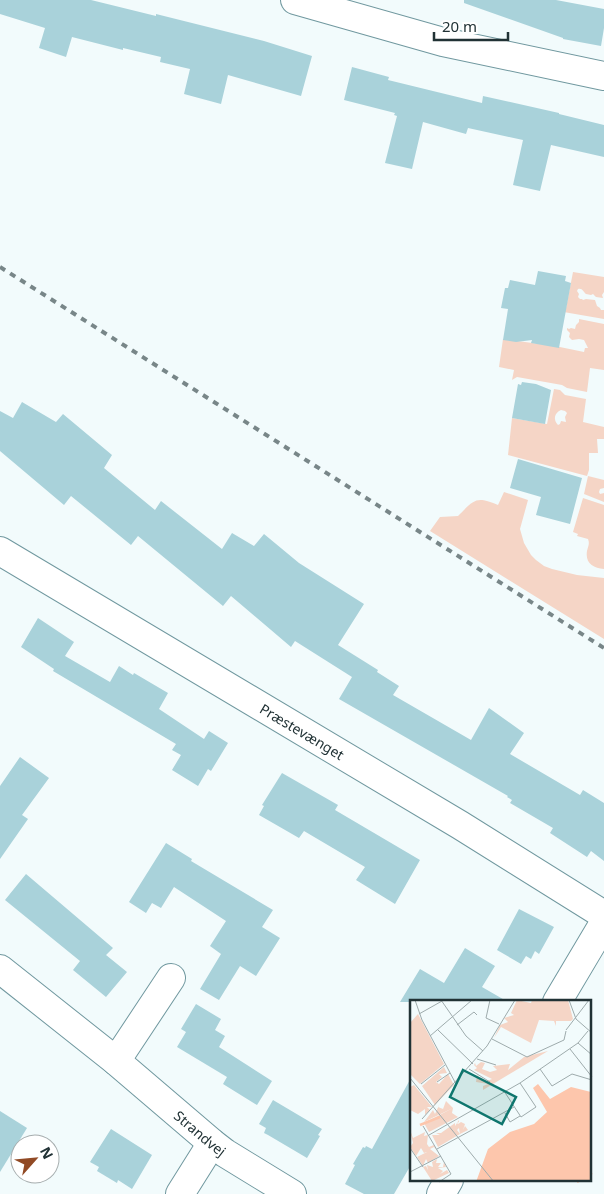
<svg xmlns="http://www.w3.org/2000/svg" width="604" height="1194" font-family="'Noto Sans',sans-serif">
<rect width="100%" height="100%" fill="#f2fbfc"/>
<!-- green -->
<g fill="#f5d5c6" fill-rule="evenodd">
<path d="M573,272L604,277V292L602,295L603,298L596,297L593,294L591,295L586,294C583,292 583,288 578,289L577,291L579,294L578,297L580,299H582L583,300L586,299L595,300L597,306L600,308L601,310H604V319L552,310L566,308Z"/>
<polygon points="579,319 604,324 604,370 590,368 587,392 567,388 562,385 517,377 512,380 514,370 499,367 503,339 555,346 584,352 585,348 588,348 584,340 579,339 572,340 569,337 570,333 567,330 567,328 569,329 571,328 575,329 576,325 579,322"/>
<path d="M554,389L560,390L565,395L586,399L583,422L604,427V439H597L598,453H589V470L587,476L508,455L512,418L547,424ZM561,410L565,411L567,413L565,417L566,422L561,421L560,424L558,425C553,420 554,413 561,410Z"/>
<polygon points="588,476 604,480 604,488 600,489 599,492 600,494 604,493 604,502 584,494"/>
<path d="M504,492L528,500L520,529L524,543L531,555L536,560L544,566L552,569L577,575L604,578V639L430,531L440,517L458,516C475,499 476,496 498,505Z"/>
<path d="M583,498L604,505V569C593,568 585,563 587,551C588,546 590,544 588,539L577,536L578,534L573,532Z"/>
</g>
<!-- building -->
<g fill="#a9d2da">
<polygon points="0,0 91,0 156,16 156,14 264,41 312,56 301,96 228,75 221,104 184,94 190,69 160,62 161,57 123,48 123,50 72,37 66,57 39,48 45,28 0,14"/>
<polygon points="464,0 556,0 604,9 604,28 601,46 563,39 563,38 464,3"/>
<polygon points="352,67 389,77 388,80 482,103 483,96 559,113 559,114 604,125 604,157 551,145 540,191 513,185 523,140 468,128 466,134 423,122 412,169 385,163 397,116 394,115 395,113 344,100"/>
<polygon points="538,271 566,276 565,281 571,283 559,348 531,343 532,340 516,342 503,340 508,309 501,308 505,288 508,288 510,280 535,285"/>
<polygon points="522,382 536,384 551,390 545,424 512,418 518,384 521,385"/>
<polygon points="22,402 56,422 63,414 112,455 104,468 155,510 161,501 222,549 232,533 254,546 264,534 299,563 364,604 338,645 378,670 377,672 399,686 393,695 471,740 489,708 524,733 510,754 580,795 583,790 604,803 604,861 591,851 587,857 550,833 553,828 510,803 512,800 507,797 508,796 339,699 352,677 295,641 291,647 231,596 223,606 138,536 131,545 71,496 64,505 0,451 0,411 13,418"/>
<polygon points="518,459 582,478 570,524 536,515 541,497 510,488"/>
<polygon points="38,618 74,642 65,656 110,682 119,666 133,675 134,673 168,693 159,709 204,739 209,731 228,743 211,771 208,769 198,786 172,770 181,755 172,750 176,744 53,671 54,669 21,647"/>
<polygon points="20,757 49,778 22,815 28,819 0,859 0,786"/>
<polygon points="282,773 338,805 335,810 420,860 395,904 356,880 365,867 304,831 299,838 259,815 264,806 262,805"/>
<polygon points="166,843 192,859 191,861 273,910 262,927 280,938 256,976 240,966 219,1000 200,989 221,954 210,946 226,921 174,887 161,908 152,903 146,913 129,902"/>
<polygon points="26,874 113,948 106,955 127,972 106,997 73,970 80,961 5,900"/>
<polygon points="519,909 554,927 539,954 535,951 531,959 526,956 521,964 497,950"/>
<polygon points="465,948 495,966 482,987 508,1002 400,1002 420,969 444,983"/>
<polygon points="196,1004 221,1019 215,1030 225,1036 219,1047 272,1081 257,1105 223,1084 227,1077 177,1047 186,1032 181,1029"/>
<polygon points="412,1076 412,1163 394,1194 364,1194 345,1184 355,1165 353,1164 363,1147 365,1148 366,1146 372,1149"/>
<polygon points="273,1100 322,1129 318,1135 320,1136 307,1158 268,1135 264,1133 266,1128 259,1124"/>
<polygon points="0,1111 27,1128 0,1172"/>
<polygon points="111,1129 152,1155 132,1189 118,1180 117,1183 97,1171 99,1167 90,1162"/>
</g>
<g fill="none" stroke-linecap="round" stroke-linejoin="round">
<!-- street casing -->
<g stroke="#70989f" stroke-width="30">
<g id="street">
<path id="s1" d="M0,969L116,1061L212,1143L225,1153L292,1194"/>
<polyline points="557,1002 604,923"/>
<polyline points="116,1061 171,978"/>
<polyline points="180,1194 212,1143"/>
<polyline points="441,1194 449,1180"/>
</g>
</g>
<!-- secondary casing -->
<g stroke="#70989f" stroke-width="30">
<g id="secondary">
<polyline points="295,0 443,42 604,76"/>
<path id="s2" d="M0,551L460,825L604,915"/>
</g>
</g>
<!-- street -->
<use href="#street" stroke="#fff" stroke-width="28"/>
<!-- secondary -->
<use href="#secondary" stroke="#fff" stroke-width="28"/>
<!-- rail -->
<polyline stroke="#788688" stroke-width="4" stroke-dasharray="6 6" stroke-linecap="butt" points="0,267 604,648"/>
</g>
<g text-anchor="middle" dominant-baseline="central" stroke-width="4" stroke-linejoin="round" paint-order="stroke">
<!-- street labels -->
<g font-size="14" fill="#213235" stroke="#fff">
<text stroke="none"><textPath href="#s2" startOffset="352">Præstevænget</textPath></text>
<text stroke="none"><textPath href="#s1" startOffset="259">Strandvej</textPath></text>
</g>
</g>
<!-- overview -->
<g transform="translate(410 1000)">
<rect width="181" height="181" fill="#f2fbfc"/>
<path d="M107,0L121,3L122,0H158L163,19L161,21H146V26L144,21L129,20L121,43L91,27L84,38L92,43L84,38L90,25L98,22L94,18L104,15L101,13ZM8,14L34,64L10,84L0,74V23ZM138,51L73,90V86L78,84L66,82L67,75L74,82L82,79L64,70L67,68L64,65L65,63L66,66L71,62L75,63L72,69L80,72L87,70L83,66L100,64L98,70L114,57ZM34,67L37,73L29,74L32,77L26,82L29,84L38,74L44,85L25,105L12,86ZM4,85L22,107H17L20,110L15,115V109L8,114L0,110V87ZM36,101L43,108L14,122L23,110L25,114L30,103L28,107L33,109ZM43,108L42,113L48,117L19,132L14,123ZM49,120V122L47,123L48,124L51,122L55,124L53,130L55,126L58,130L50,134L49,128L47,130L50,134L28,147L22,135H30L26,133H31L45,123V126ZM0,130L3,138L15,132L14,136L18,135L17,144L19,147L24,145L28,152L24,147L20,149L29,156L18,163L16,159L13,166L7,157L17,152L14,153L11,148L6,156L0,147L3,143ZM27,159L26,163H31L28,167H33L34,162L36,167L28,168L33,171L30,174L37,170L39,173L22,181L13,167L16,166L18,170L17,165L23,167L22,162L26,164L22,162Z" fill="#f5d5c6"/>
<path d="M128,84L140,99L161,87L181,92V181L66,182L78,149L100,132L124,124L137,112L123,88Z" fill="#fdc6ac"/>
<path fill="none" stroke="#fdc6ac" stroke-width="2.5" d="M10,125L30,117M167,182L182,173"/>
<path fill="none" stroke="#9eabac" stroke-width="1" d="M5,0L12,20L46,84M31,0L56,36L73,51M80,0L76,18L89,24M159,0L166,19L182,33M9,14L32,1M47,25L64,12L67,15M28,30L63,64M156,30L179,0M20,36L62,0M82,39L117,57L154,40L156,31M168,43L182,55M160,49L182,77M67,59L86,65M59,69L80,82M130,69L142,86L162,74L182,80M0,78L84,182M27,82L40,73M11,84L35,65M94,91L111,117L126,107L110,83M95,113L100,122L110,116M12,119L77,46L105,0M13,126L41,174L29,182M19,135L110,83L168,43L178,31M0,148L13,167M27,149L104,107M0,172L31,156"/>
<path fill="#0f766e" fill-opacity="0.15" stroke="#0f766e" stroke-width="2.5" d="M53,70L106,97L92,124L40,97Z"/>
<rect width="181" height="181" fill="none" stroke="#213235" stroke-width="2.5"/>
</g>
<!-- north arrow -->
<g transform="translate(35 1159) rotate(63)"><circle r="24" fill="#ffffff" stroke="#a6adae"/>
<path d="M0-4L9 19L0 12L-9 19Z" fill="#914a25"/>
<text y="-8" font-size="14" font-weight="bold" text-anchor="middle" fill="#213235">N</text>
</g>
<!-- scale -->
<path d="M434 32v8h74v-8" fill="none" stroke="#213235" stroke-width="2.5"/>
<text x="442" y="32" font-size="15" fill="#213235" stroke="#ffffff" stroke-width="4" paint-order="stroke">20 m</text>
</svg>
